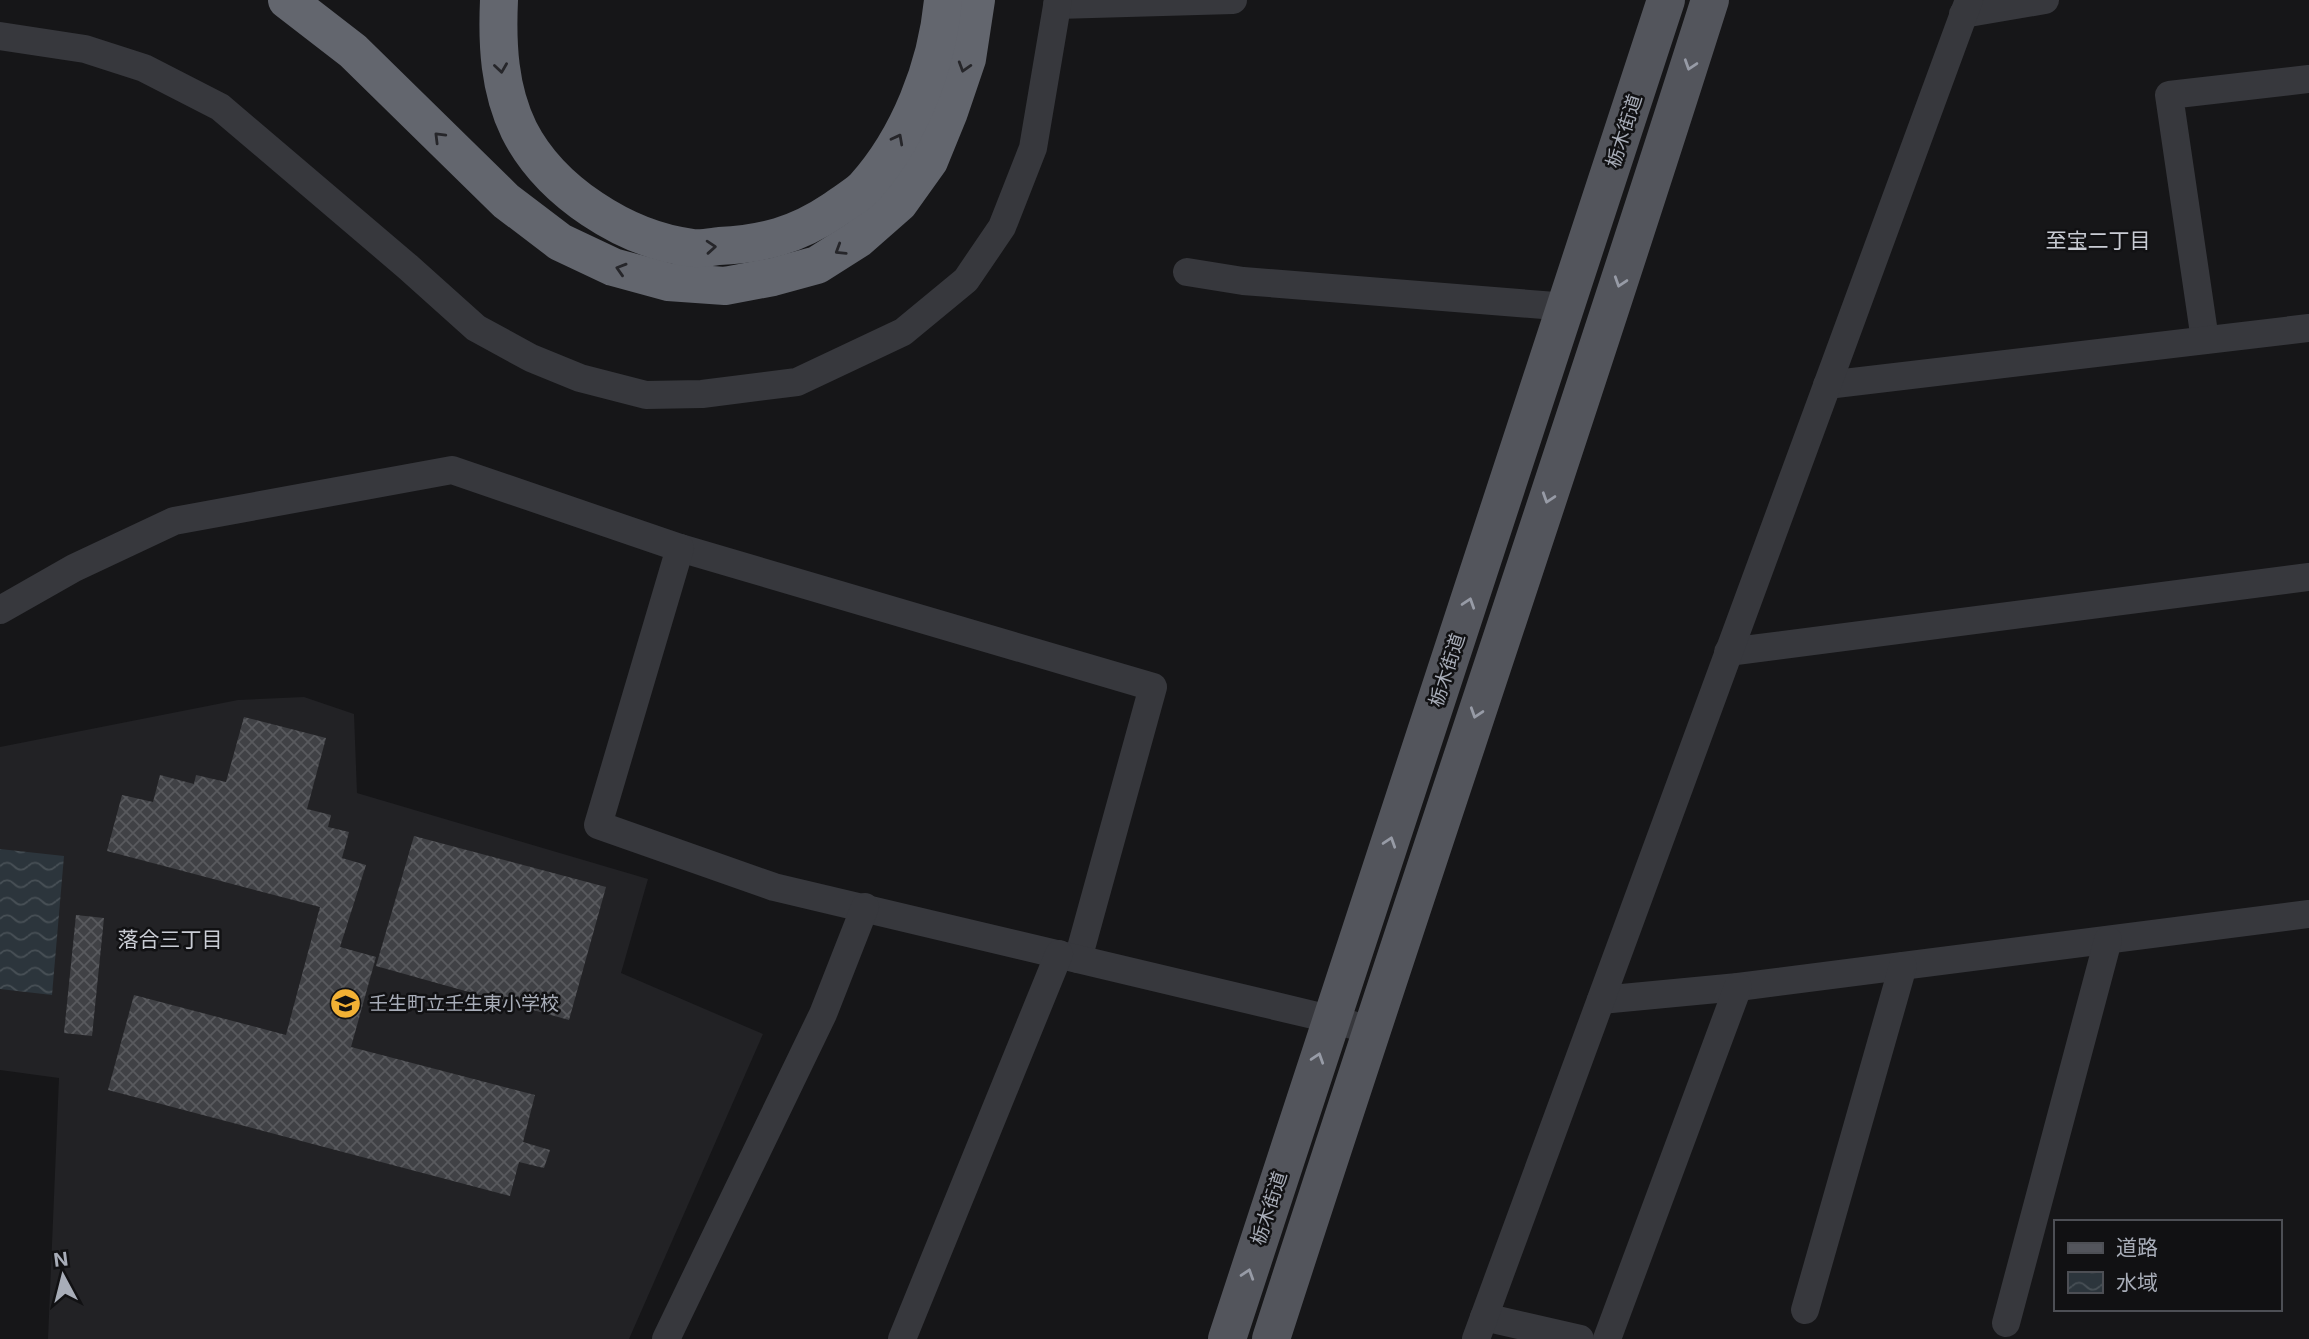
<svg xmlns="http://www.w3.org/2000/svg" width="2309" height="1339" viewBox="0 0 2309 1339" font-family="Inter,'Noto Sans JP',sans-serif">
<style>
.built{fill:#222225}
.water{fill:url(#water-waves)}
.building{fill:url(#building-cross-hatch)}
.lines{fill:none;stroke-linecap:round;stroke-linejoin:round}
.minor{stroke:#37383d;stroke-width:28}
.primary{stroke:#53555c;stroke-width:38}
.motorway{stroke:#63666e;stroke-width:38}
.oneway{stroke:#979ba6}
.oneway2{stroke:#26262a}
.labels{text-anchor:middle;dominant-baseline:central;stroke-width:5;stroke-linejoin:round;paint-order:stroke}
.street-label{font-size:19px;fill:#a8adb8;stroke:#111113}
.poi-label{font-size:19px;fill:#a8adb8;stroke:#111113;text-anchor:start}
.neighbourhood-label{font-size:21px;fill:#c9ccd4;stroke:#111113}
</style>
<defs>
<pattern id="water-waves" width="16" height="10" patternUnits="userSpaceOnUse" patternTransform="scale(1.75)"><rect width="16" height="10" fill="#2c353c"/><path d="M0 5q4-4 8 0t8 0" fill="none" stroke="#485056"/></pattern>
<pattern id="building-cross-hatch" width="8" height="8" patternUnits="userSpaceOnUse" patternTransform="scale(1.75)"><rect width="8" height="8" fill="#404145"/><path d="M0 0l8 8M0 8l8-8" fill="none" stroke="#595a5e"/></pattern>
</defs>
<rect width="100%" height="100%" fill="#161618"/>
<path class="built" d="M 304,697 L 354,714 L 357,793 L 648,879 L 621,973 L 763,1034 L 629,1339 L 48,1339 L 59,1078 L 0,1070 L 0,747 L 238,700 Z"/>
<path class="water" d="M 0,849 L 64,856 L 52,995 L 0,989 Z"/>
<g class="building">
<path d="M 244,717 L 326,738 L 307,809 L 331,815 L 328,827 L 349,832 L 342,858 L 366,865 L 340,947 L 376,957 L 351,1047 L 535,1095 L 523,1142 L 550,1150 L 544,1168 L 519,1162 L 510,1196 L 108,1090 L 134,995 L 286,1035 L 320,907 L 107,851 L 122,795 L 153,802 L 160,775 L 194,784 L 196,775 L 226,782 Z"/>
<path d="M 414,836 L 606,887 L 569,1020 L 376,966 Z"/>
<path d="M 76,915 L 104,918 L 92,1036 L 64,1033 Z"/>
</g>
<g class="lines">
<g class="minor">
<path d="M 1057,5 L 1233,0"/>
<path d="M 1963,14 L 2045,0"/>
<path d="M 0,36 L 85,49 L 144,68 L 220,107 L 408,267 L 476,328 L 531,358 L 580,378 L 646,395 L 702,394 L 797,382 L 903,332 L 966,280 L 1002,227 L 1033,148 L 1058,0"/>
<path d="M 1187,272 L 1243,281 L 1568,307"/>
<path d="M 2205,340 L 2169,95 L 2309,79"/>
<path d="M 1827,385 L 2309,328"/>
<path d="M 680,548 L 1153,687 L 1078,959"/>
<path d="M 0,610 L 74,568 L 174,521 L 452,470 L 680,548 L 598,825 L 774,887 L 1330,1019 L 1371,1030"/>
<path d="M 1728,652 L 2309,577"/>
<path d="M 1601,1000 L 1738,987 L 2309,914"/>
<path d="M 1805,1310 L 1903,966"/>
<path d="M 1484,1317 L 1580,1339"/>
<path d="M 2006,1323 L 2108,940"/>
<path d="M 666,1339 L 823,1014 L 865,907"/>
<path d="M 902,1339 L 1059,954"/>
<path d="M 1476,1339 L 1969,0"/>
<path d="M 1607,1339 L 1738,987"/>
</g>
<g class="primary">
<path d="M 1227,1339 C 1372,892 1523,447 1666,0"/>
<path d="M 1271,1339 C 1415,892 1568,448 1710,0"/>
</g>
<g class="motorway">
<path d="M 287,0 L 353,51 L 506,201 L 560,242 L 613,267 L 668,282 L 725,286 L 773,277 L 817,265 L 858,239 L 899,203 L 929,161 L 949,112 L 967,59 L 976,0"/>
<path d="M 499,0 C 497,44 499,89 519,130 C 550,191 625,240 693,248 C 701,249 711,247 719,246 C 763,244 797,235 834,210 C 843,203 856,196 864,188 C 909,138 937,66 943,0"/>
</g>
</g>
<defs><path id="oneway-chevron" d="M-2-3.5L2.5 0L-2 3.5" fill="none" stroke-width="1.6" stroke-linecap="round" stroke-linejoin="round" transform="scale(1.75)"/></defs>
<g class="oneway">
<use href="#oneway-chevron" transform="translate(1690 65) rotate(108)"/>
<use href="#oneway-chevron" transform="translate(1620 282) rotate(108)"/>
<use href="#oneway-chevron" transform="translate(1548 498) rotate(108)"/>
<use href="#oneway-chevron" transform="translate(1469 603) rotate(-72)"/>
<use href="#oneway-chevron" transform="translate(1476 713) rotate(108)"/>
<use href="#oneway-chevron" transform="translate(1390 842) rotate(-72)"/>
<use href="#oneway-chevron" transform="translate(1318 1058) rotate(-72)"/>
<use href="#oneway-chevron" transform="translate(1248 1274) rotate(-72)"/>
</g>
<g class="oneway2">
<use href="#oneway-chevron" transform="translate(964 67) rotate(107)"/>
<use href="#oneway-chevron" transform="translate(501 68) rotate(82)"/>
<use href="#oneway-chevron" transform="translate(439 137) rotate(-135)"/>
<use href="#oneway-chevron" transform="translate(898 139) rotate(-62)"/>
<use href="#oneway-chevron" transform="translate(711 247) rotate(-4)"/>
<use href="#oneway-chevron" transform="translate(840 250) rotate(148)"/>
<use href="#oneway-chevron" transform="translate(621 269) rotate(-163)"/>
</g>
<defs>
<symbol id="school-disc" viewBox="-11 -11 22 22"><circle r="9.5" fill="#f2b134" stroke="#111113"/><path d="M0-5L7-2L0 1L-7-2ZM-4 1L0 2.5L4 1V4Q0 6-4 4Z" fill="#111"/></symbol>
</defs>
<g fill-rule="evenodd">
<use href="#school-disc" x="328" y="986" width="35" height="35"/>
</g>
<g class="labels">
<g class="street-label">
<text transform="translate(1624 131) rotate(-72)">栃木街道</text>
<text transform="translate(1447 670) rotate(-72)">栃木街道</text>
<text transform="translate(1269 1208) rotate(-72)">栃木街道</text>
</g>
<g class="poi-label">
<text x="369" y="1003">壬生町立壬生東小学校</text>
</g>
<g class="neighbourhood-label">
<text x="2098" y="240">至宝二丁目</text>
<text x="170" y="939">落合三丁目</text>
</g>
</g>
<rect x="2054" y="1220" width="228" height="91" fill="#111113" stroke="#4d4f55" stroke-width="2"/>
<rect x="2068" y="1243" width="35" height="10" fill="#53555c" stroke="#4d4f55" stroke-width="2"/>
<text x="2116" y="1255" font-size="21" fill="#a8adb8">道路</text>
<rect x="2068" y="1272" width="35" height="21" fill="url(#water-waves)" stroke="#4d4f55" stroke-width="2"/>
<text x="2116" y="1290" font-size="21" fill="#a8adb8">水域</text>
<g transform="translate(63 1276) rotate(353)" stroke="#111113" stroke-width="5" paint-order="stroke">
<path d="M0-5L12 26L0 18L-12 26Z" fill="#a8adb8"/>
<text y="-10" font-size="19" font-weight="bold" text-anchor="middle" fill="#a8adb8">N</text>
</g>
</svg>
